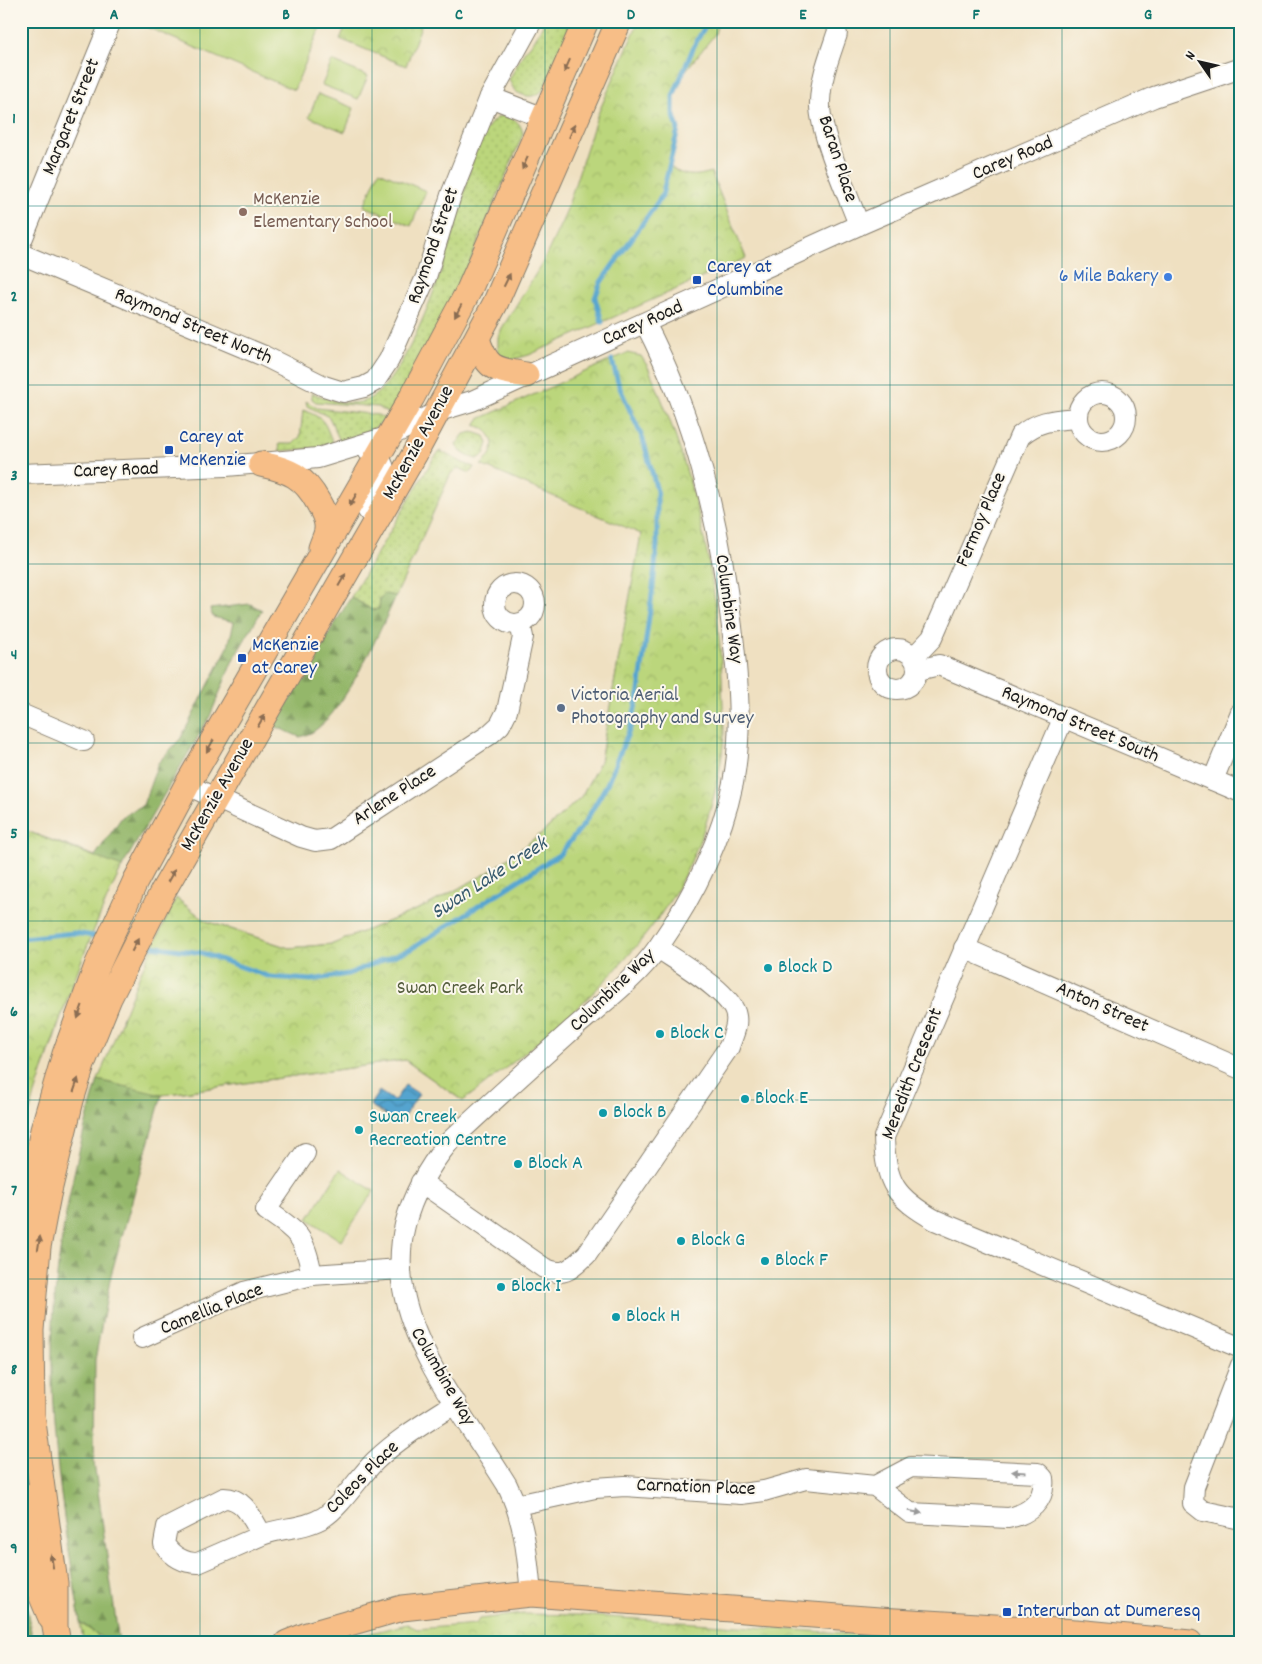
<svg xmlns="http://www.w3.org/2000/svg" width="1262" height="1664" viewBox="0 0 1262 1664" font-family="Dekko,sans-serif">
<style>
.grass{fill:url(#grass-dots);stroke:#6c794c}
.forest{fill:url(#forest-firs);stroke:#586a44}
.park{fill:url(#park-crowns);stroke:#6c794c}
.garden{fill:#bbd67b;stroke:#6c794c}
.water{fill:url(#water-waves);stroke:#386076}
.lines{fill:none;stroke-linecap:round;stroke-linejoin:round}
.stream{stroke:#55a4cf;stroke-width:5}
.minor-casing{stroke:#867e6e;stroke-width:22}
.major-casing{stroke:#867e6e;stroke-width:27}
.minor{stroke:#fff;stroke-width:20}
.major{stroke:#f7be87;stroke-width:25}
.oneway{fill:#8a6d52}
.oneway2{fill:#999}
.grid{fill:none;stroke:#0f766e;stroke-width:1;stroke-opacity:0.55}
.education-dot{fill:#8d6e63;stroke:#fbf7ec;stroke-width:2}
.shop-dot{fill:#3f7fe0;stroke:#fbf7ec;stroke-width:2}
.transit-dot{fill:#1a4fb4;stroke:#fbf7ec;stroke-width:2}
.service-dot{fill:#5c6f8a;stroke:#fbf7ec;stroke-width:2}
.culture-dot{fill:#0f9aa8;stroke:#fbf7ec;stroke-width:2}
.labels{text-anchor:middle;dominant-baseline:central;stroke-width:4;stroke-linejoin:round;paint-order:stroke}
.street-label{font-size:20px;fill:#1c1c1c;stroke:#fbf7ec}
.education-label{font-size:20px;fill:#785e54;stroke:#fbf7ec;text-anchor:start}
.transit-label{font-size:20px;fill:#164399;stroke:#fbf7ec;text-anchor:start}
.shop-label{font-size:20px;fill:#366cbe;stroke:#fbf7ec;text-anchor:end}
.service-label{font-size:20px;fill:#4e5e75;stroke:#fbf7ec;text-anchor:start}
.culture-label{font-size:20px;fill:#0d838f;stroke:#fbf7ec;text-anchor:start}
.park-label{font-size:20px;fill:#545d3d;stroke:#fbf7ec}
.water-label{font-size:21px;font-style:italic;fill:#36596d;stroke:#fbf7ec}
.neatline{fill:none;stroke:#0f766e;stroke-width:2}
.grid-label{font-size:16px;text-anchor:middle;font-weight:bold;fill:#0f766e}
</style>
<defs>
<pattern id="grass-dots" width="8" height="8" patternUnits="userSpaceOnUse" patternTransform="scale(1.25)"><rect width="8" height="8" fill="#bbd67b"/><path d="M2 2h.1M6 6h.1" fill="none" stroke="#a0b76a" stroke-width="1.8" stroke-linecap="round"/></pattern>
<pattern id="forest-firs" width="22" height="20" patternUnits="userSpaceOnUse" patternTransform="scale(1.25)"><rect width="22" height="20" fill="#94b76b"/><path d="M5 1l3.5 6h-7zM16 11l3.5 6h-7z" fill="#789457"/></pattern>
<pattern id="park-crowns" width="20" height="18" patternUnits="userSpaceOnUse" patternTransform="scale(1.25)"><rect width="20" height="18" fill="#bbd67b"/><path d="M2 6a3 3 0 1 1 6 0M12 15a3 3 0 1 1 6 0" fill="none" stroke="#a0b76a"/></pattern>
<pattern id="water-waves" width="16" height="10" patternUnits="userSpaceOnUse" patternTransform="scale(1.25)"><rect width="16" height="10" fill="#55a4cf"/><path d="M0 5q4-4 8 0t8 0" fill="none" stroke="#4685a7"/></pattern>
</defs>
<rect width="100%" height="100%" fill="#fbf7ec"/>
<filter id="ink" filterUnits="userSpaceOnUse"><feTurbulence type="fractalNoise" baseFrequency=".02" numOctaves="2"/><feDisplacementMap in="SourceGraphic" scale="10" xChannelSelector="R" yChannelSelector="G"/><feConvolveMatrix kernelMatrix="1 2 1 2 8 2 1 2 1" color-interpolation-filters="sRGB"/></filter>
<filter id="wash" filterUnits="userSpaceOnUse"><feTurbulence type="fractalNoise" baseFrequency=".0096" numOctaves="4" result="noise"/><feDisplacementMap in="SourceGraphic" scale="20" xChannelSelector="R" yChannelSelector="G"/><feGaussianBlur stdDeviation="1.12" result="paint"/><feColorMatrix in="noise" values="0 0 0 0 0 0 0 0 0 0 0 0 0 0 0 0 0 1.4 0 .05"/><feComposite in="paint" operator="in"/></filter>
<g filter="url(#wash)">
<rect width="100%" height="100%" fill="#efe0c1"/>
<g class="grass">
<path d="M 545,21 L 575,21 L 543,90 C 534,99 525,97 515,91 L 509,80 L 524,52 L 534,41 Z"/>
<path d="M 500,116 C 513,116 521,122 523,134 L 469,264 L 438,326 L 389,414 L 378,407 L 316,402 L 312,399 L 312,393 C 329,399 349,407 367,400 C 408,382 448,254 460,211 C 467,185 475,129 500,116 Z"/>
<path d="M 306,401 L 317,408 L 378,415 L 386,419 L 373,429 L 340,441 L 329,417 L 307,406 Z"/>
<path d="M 303,410 C 327,419 324,423 333,443 L 318,448 L 280,451 L 279,444 L 293,444 L 300,437 Z"/>
<path d="M 473,432 L 485,436 L 488,443 L 484,455 L 477,459 C 468,457 460,453 456,445 L 464,434 Z"/>
<path d="M 440,451 L 463,463 L 474,467 L 470,473 L 459,468 L 451,473 L 396,596 L 380,598 L 379,609 L 372,610 L 351,597 L 433,459 Z"/>
<path d="M 80,1623 L 98,1635 L 97,1643 L 84,1643 Z"/>
</g>
<g class="forest">
<path d="M 640,543 L 685,578 L 463,1101 L 405,1060 L 162,1095 L 111,1275 L 95,1360 L 94,1462 L 119,1643 L 102,1643 L 102,1638 L 80,1622 C 68,1542 53,1460 52,1378 C 50,1278 70,1175 98,1080 L 122,1086 L 121,1018 L 148,992 L 176,898 L 206,921 L 289,948 L 333,944 L 428,905 L 491,871 L 542,833 L 581,797 L 600,762 Z"/>
<path d="M 385,594 L 396,596 C 381,629 344,712 314,731 C 310,734 305,735 300,737 L 274,726 L 351,597 L 372,610 L 379,609 L 380,598 Z"/>
<path d="M 250,604 L 262,610 L 233,660 L 210,716 L 122,867 L 105,902 L 79,965 L 43,1070 L 21,829 L 95,856 L 122,817 L 143,805 L 158,763 L 181,738 L 228,647 L 234,622 L 213,617 L 210,609 Z"/>
<path d="M 21,1576 L 33,1643 L 21,1643 Z"/>
</g>
<g class="park">
<path d="M 348,21 L 409,21 L 421,26 L 406,66 L 340,39 Z"/>
<path d="M 639,21 L 718,21 L 715,34 L 683,74 L 673,96 L 673,113 L 678,129 L 670,166 C 681,177 697,177 711,172 L 746,258 L 529,355 L 508,361 L 498,353 L 498,338 L 502,328 L 543,262 L 565,215 L 597,116 Z"/>
<path d="M 627,353 L 641,356 L 648,367 C 692,466 717,570 722,678 C 722,696 724,715 724,733 C 721,788 699,856 669,902 C 617,982 538,1044 463,1101 L 405,1060 L 162,1095 L 98,1080 L 140,974 L 176,898 L 206,921 L 289,948 L 333,944 L 428,905 L 491,871 L 542,833 L 581,797 L 600,762 L 641,534 L 481,465 C 498,452 497,432 475,425 L 479,419 Z"/>
<path d="M 21,829 L 122,867 C 80,954 50,1046 21,1139 Z"/>
<path d="M 522,1614 L 578,1615 L 986,1643 L 332,1643 L 407,1624 L 417,1629 L 476,1624 L 479,1619 Z"/>
</g>
<g class="garden">
<path d="M 144,21 L 323,21 L 294,90 L 142,25 Z"/>
<path d="M 332,61 L 368,76 L 358,99 L 322,85 Z"/>
<path d="M 318,94 L 354,108 L 345,132 L 309,117 Z"/>
<path d="M 379,171 L 426,191 L 411,226 L 364,206 Z"/>
<path d="M 340,1169 L 374,1191 L 341,1241 L 308,1219 Z"/>
</g>
<path class="water" d="M 405,1085 L 419,1094 L 399,1124 L 370,1105 L 379,1091 L 394,1101 Z"/>
<g class="lines">
<g class="stream">
<path d="M 602,322 L 595,298 L 601,282 L 662,196 L 678,129 L 673,113 L 673,96 L 694,46 L 708,21"/>
<path d="M 21,938 L 74,933 L 101,937"/>
<path d="M 144,945 L 202,953 L 270,977 L 311,980 L 348,974 L 411,949 L 560,854 L 584,824 L 607,784 L 631,726 L 639,691 L 653,587 L 657,544 L 657,491 L 643,439 L 619,386 L 612,360"/>
</g>
</g>
</g>
<g filter="url(#ink)">
<g class="lines">
<defs>
<g id="minor">
<path d="M 837,34 C 830,55 821,77 820,101 C 818,130 848,195 859,225"/>
<path d="M 490,97 L 544,118"/>
<path d="M 21,242 L 111,21"/>
<path d="M 21,254 L 264,356 L 324,386 L 343,392 L 364,387 L 375,381 L 389,360 L 426,277 L 451,195 L 490,97 L 532,21"/>
<circle cx="1102" cy="417" r="24"/>
<path d="M 368,451 C 399,466 377,490 368,511"/>
<path d="M 21,474 L 226,466 L 318,458 L 390,436 L 439,411 L 472,401 L 859,225 L 1154,97 L 1241,68"/>
<circle cx="515" cy="604" r="20"/>
<circle cx="897" cy="669" r="20"/>
<path d="M 914,657 L 932,638 L 1020,436 C 1039,420 1053,420 1078,418"/>
<path d="M 918,670 L 939,665 L 1241,792"/>
<path d="M 21,714 L 84,741"/>
<path d="M 1063,719 L 884,1137 C 885,1183 896,1198 935,1220 L 1241,1348"/>
<path d="M 1213,780 L 1241,712"/>
<path d="M 187,785 L 301,837 L 315,841 L 331,839 L 489,735 L 500,725 L 507,711 L 523,637 L 520,624"/>
<path d="M 964,948 L 1241,1069"/>
<path d="M 305,1153 L 266,1210 C 298,1232 305,1236 312,1275"/>
<path d="M 421,1182 L 544,1268 C 565,1278 572,1268 587,1254 L 729,1047 C 732,1037 738,1027 736,1016 C 733,993 677,961 658,948"/>
<path d="M 142,1338 L 244,1292 L 312,1275 L 401,1269"/>
<path d="M 1241,1365 L 1194,1487 L 1193,1503 L 1203,1511 L 1241,1519"/>
<path d="M 517,1505 L 595,1488 L 625,1486 L 741,1494 L 764,1491 L 806,1479 L 875,1486 L 910,1513 L 1008,1518 C 1029,1514 1046,1501 1043,1478 L 1038,1473 L 911,1467 L 875,1486"/>
<path d="M 262,1535 C 252,1519 245,1498 224,1498 L 167,1527 L 164,1544 C 172,1556 183,1563 198,1563 L 262,1535 C 282,1527 305,1529 324,1517 C 341,1506 359,1477 375,1461 C 399,1438 428,1421 456,1403"/>
<path d="M 531,1594 C 527,1553 525,1522 507,1485 C 435,1369 343,1274 448,1143 C 489,1104 532,1066 574,1028 C 603,1003 637,978 659,946 C 693,897 721,841 733,783 C 743,731 738,679 732,627 C 719,520 695,419 645,323"/>
</g>
<g id="major">
<path d="M 477,339 C 488,371 495,369 526,375"/>
<path d="M 261,464 C 289,470 304,476 318,502 C 322,509 328,520 327,529 C 327,534 323,542 321,548"/>
<path d="M 21,1237 L 43,1130 L 65,1054 L 97,966 L 135,882 L 187,785 L 412,397 L 469,290 L 586,21"/>
<path d="M 21,1494 L 37,1585 L 51,1618"/>
<path d="M 58,1643 L 55,1627 L 55,1583 L 32,1415 L 31,1330 L 38,1247 L 48,1195 L 71,1100 L 83,1062 L 109,998 L 163,891 L 414,455 L 495,304 L 619,21"/>
<path d="M 287,1643 L 307,1635 L 402,1608 L 531,1594 L 879,1620 L 1076,1632 L 1190,1643"/>
</g>
</defs>
<use href="#minor" class="minor-casing"/>
<use href="#major" class="major-casing"/>
<use href="#minor" class="minor"/>
<use href="#major" class="major"/>
</g>
<defs><path id="oneway-solid" d="M-6-.8H1V-3.2L6.5 0L1 3.2V.8H-6Z" transform="scale(1.25)"/></defs>
<g class="oneway">
<use href="#oneway-solid" transform="translate(567 66) rotate(114)"/>
<use href="#oneway-solid" transform="translate(572 131) rotate(-67)"/>
<use href="#oneway-solid" transform="translate(525 163) rotate(114)"/>
<use href="#oneway-solid" transform="translate(507 280) rotate(-64)"/>
<use href="#oneway-solid" transform="translate(458 311) rotate(118)"/>
<use href="#oneway-solid" transform="translate(353 500) rotate(120)"/>
<use href="#oneway-solid" transform="translate(342 580) rotate(-60)"/>
<use href="#oneway-solid" transform="translate(261 721) rotate(-60)"/>
<use href="#oneway-solid" transform="translate(210 746) rotate(120)"/>
<use href="#oneway-solid" transform="translate(171 876) rotate(-61)"/>
<use href="#oneway-solid" transform="translate(135 945) rotate(-63)"/>
<use href="#oneway-solid" transform="translate(80 1012) rotate(110)"/>
<use href="#oneway-solid" transform="translate(76 1085) rotate(-71)"/>
<use href="#oneway-solid" transform="translate(39 1243) rotate(-81)"/>
<use href="#oneway-solid" transform="translate(52 1561) rotate(-99)"/>
</g>
<g class="oneway2">
<use href="#oneway-solid" transform="translate(1019 1472) rotate(-177)"/>
<use href="#oneway-solid" transform="translate(915 1512) rotate(11)"/>
</g>
</g>
<path class="grid" d="M 200,21 L 200,1643M 372,21 L 372,1643M 545,21 L 545,1643M 717,21 L 717,1643M 890,21 L 890,1643M 1062,21 L 1062,1643M 21,206 L 1241,206M 21,385 L 1241,385M 21,564 L 1241,564M 21,743 L 1241,743M 21,921 L 1241,921M 21,1100 L 1241,1100M 21,1279 L 1241,1279M 21,1458 L 1241,1458"/>
<circle class="education-dot" cx="243" cy="212" r="5"/>
<circle class="shop-dot" cx="1168" cy="277" r="5"/>
<g class="transit-dot">
<rect x="692" y="275" width="10" height="10" rx="2.5"/>
<rect x="164" y="445" width="10" height="10" rx="2.5"/>
<rect x="237" y="653" width="10" height="10" rx="2.5"/>
<rect x="1002" y="1607" width="10" height="10" rx="2.5"/>
</g>
<circle class="service-dot" cx="561" cy="708" r="5"/>
<g class="culture-dot">
<circle cx="768" cy="968" r="5"/>
<circle cx="660" cy="1034" r="5"/>
<circle cx="745" cy="1099" r="5"/>
<circle cx="603" cy="1113" r="5"/>
<circle cx="359" cy="1130" r="5"/>
<circle cx="518" cy="1164" r="5"/>
<circle cx="681" cy="1241" r="5"/>
<circle cx="765" cy="1261" r="5"/>
<circle cx="501" cy="1287" r="5"/>
<circle cx="616" cy="1317" r="5"/>
</g>
<g class="labels">
<g class="street-label">
<text transform="translate(72 117) rotate(-68)">Margaret Street</text>
<text transform="translate(837 159) rotate(72)">Baran Place</text>
<text transform="translate(1013 159) rotate(-23)">Carey Road</text>
<text transform="translate(434 246) rotate(-71)">Raymond Street</text>
<text transform="translate(643 324) rotate(-24)">Carey Road</text>
<text transform="translate(193 327) rotate(23)">Raymond Street North</text>
<text transform="translate(419 443) rotate(-61)">McKenzie Avenue</text>
<text transform="translate(116 471) rotate(-2)">Carey Road</text>
<text transform="translate(982 520) rotate(-67)">Fermoy Place</text>
<text transform="translate(728 609) rotate(82)">Columbine Way</text>
<text transform="translate(1080 725) rotate(23)">Raymond Street South</text>
<text transform="translate(218 795) rotate(-60)">McKenzie Avenue</text>
<text transform="translate(395 796) rotate(-33)">Arlene Place</text>
<text transform="translate(613 991) rotate(-44)">Columbine Way</text>
<text transform="translate(1102 1008) rotate(24)">Anton Street</text>
<text transform="translate(913 1074) rotate(-69)">Meredith Crescent</text>
<text transform="translate(212 1310) rotate(-22)">Camellia Place</text>
<text transform="translate(442 1377) rotate(60)">Columbine Way</text>
<text transform="translate(363 1478) rotate(-45)">Coleos Place</text>
<text transform="translate(696 1488) rotate(2)">Carnation Place</text>
</g>
<g class="education-label">
<text x="253" y="200">McKenzie<tspan x="253" dy="23">Elementary School</tspan></text>
</g>
<g class="transit-label">
<text x="707" y="268">Carey at<tspan x="707" dy="23">Columbine</tspan></text>
<text x="179" y="438">Carey at<tspan x="179" dy="23">McKenzie</tspan></text>
<text x="252" y="646">McKenzie<tspan x="252" dy="23">at Carey</tspan></text>
<text x="1017" y="1612">Interurban at Dumeresq</text>
</g>
<g class="shop-label">
<text x="1158" y="277">6 Mile Bakery</text>
</g>
<g class="service-label">
<text x="571" y="696">Victoria Aerial<tspan x="571" dy="23">Photography and Survey</tspan></text>
</g>
<g class="culture-label">
<text x="778" y="968">Block D</text>
<text x="670" y="1034">Block C</text>
<text x="755" y="1099">Block E</text>
<text x="613" y="1113">Block B</text>
<text x="369" y="1118">Swan Creek<tspan x="369" dy="23">Recreation Centre</tspan></text>
<text x="528" y="1164">Block A</text>
<text x="691" y="1241">Block G</text>
<text x="775" y="1261">Block F</text>
<text x="511" y="1287">Block I</text>
<text x="626" y="1317">Block H</text>
</g>
<g class="park-label">
<text x="460" y="989">Swan Creek Park</text>
</g>
<g class="water-label">
<text transform="translate(490 879) rotate(-33)">Swan Lake Creek</text>
</g>
</g>
<rect width="1262" height="1664" fill="none" stroke="#fbf7ec" stroke-width="55"/>
<g transform="translate(1200 62) rotate(304)" stroke="#fbf7ec" stroke-width="4" paint-order="stroke">
<path d="M0-4L9 19L0 12L-9 19Z" fill="#1c1c1c"/>
<text y="-8" font-size="14" font-weight="bold" text-anchor="middle" fill="#1c1c1c">N</text>
</g>
<rect x="28" y="28" width="1206" height="1608" class="neatline"/>
<g class="grid-label">
<text x="114" y="19">A</text>
<text x="286" y="19">B</text>
<text x="459" y="19">C</text>
<text x="631" y="19">D</text>
<text x="803" y="19">E</text>
<text x="976" y="19">F</text>
<text x="1148" y="19">G</text>
<text x="14" y="123">1</text>
<text x="14" y="301">2</text>
<text x="14" y="480">3</text>
<text x="14" y="659">4</text>
<text x="14" y="838">5</text>
<text x="14" y="1016">6</text>
<text x="14" y="1195">7</text>
<text x="14" y="1374">8</text>
<text x="14" y="1553">9</text>
</g>
</svg>
